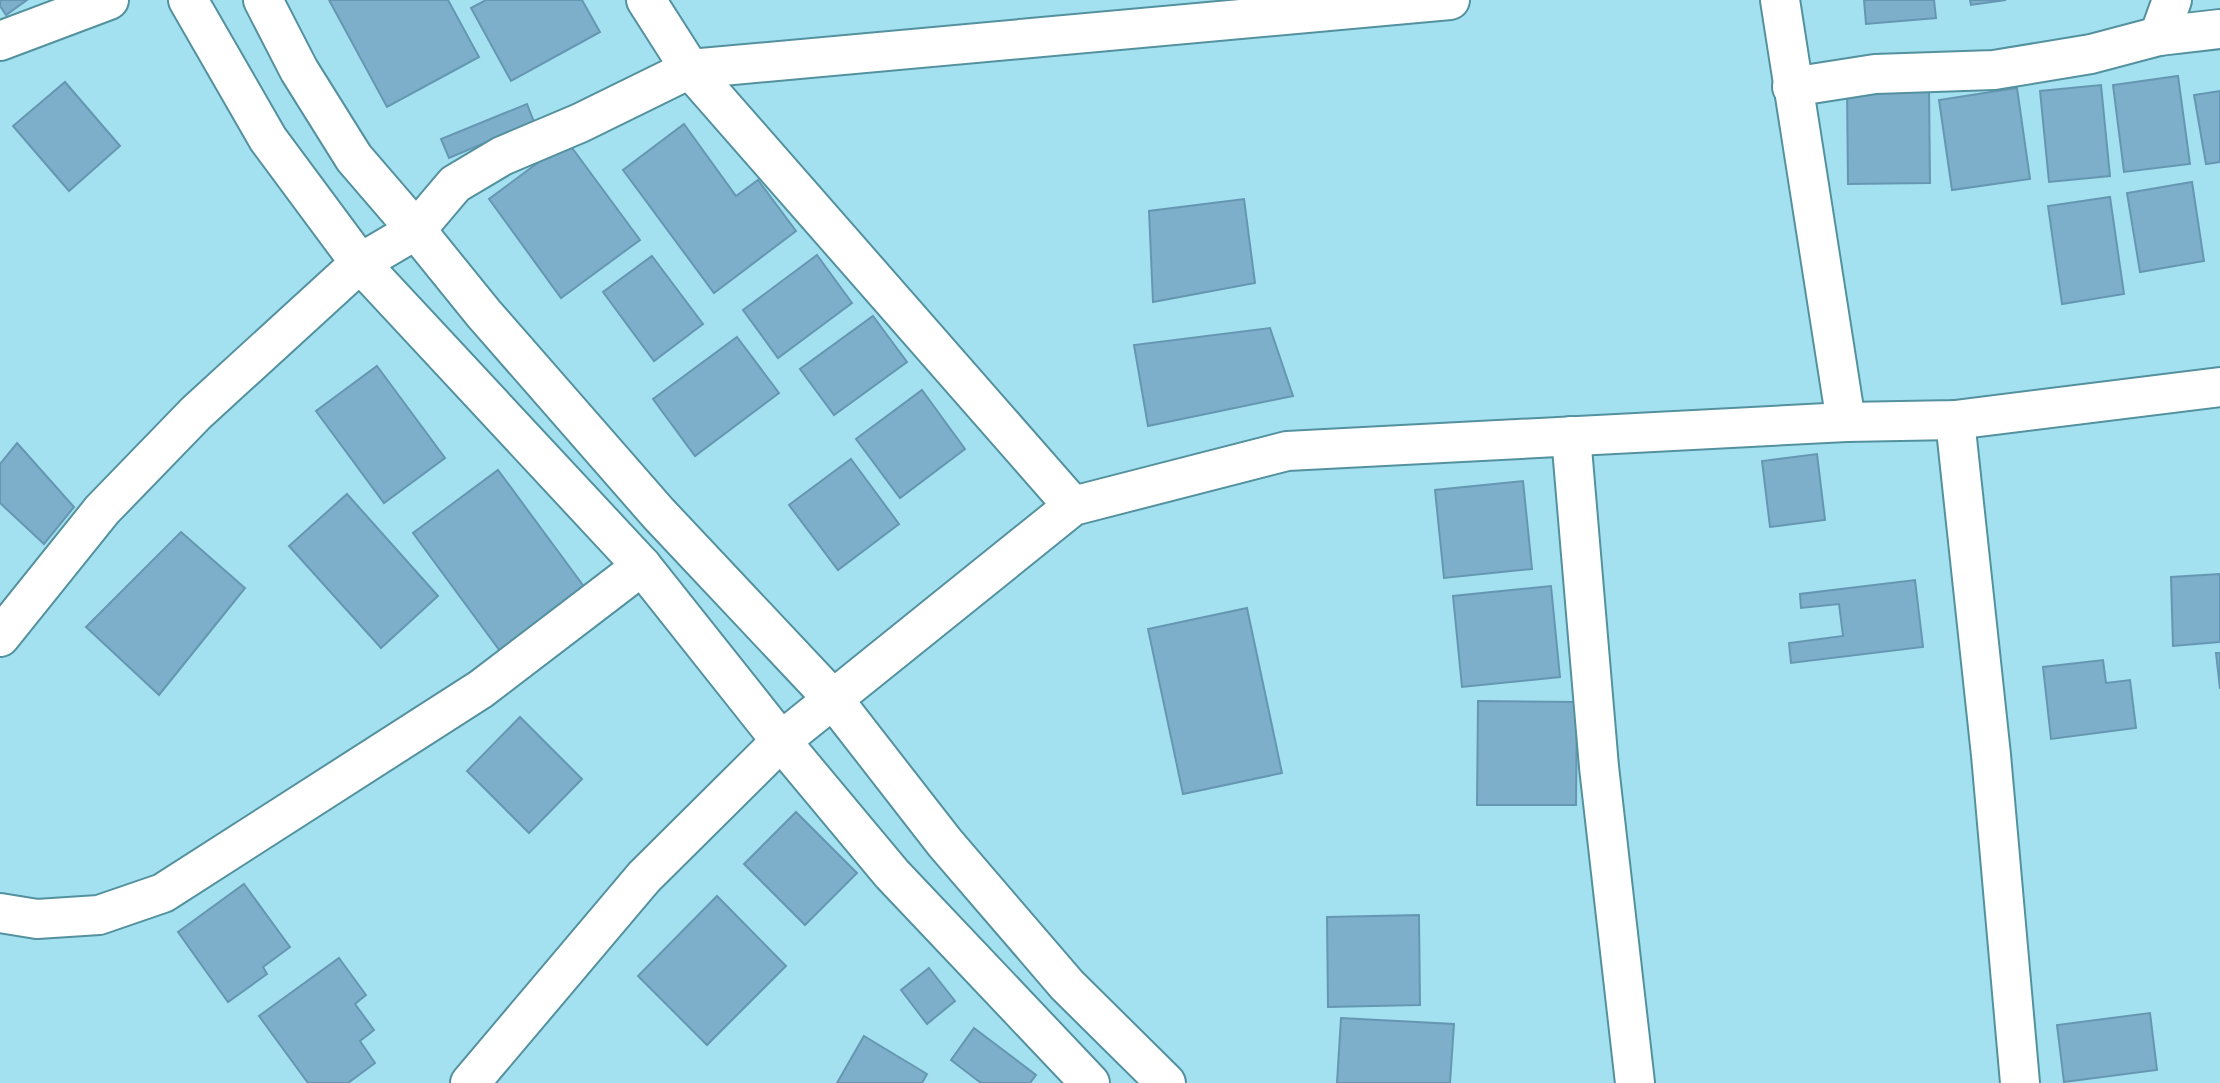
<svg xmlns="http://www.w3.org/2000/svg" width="2220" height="1083" viewBox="0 0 2220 1083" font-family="Figtree,sans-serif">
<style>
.building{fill:#7daeca;stroke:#6697b2;stroke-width:2}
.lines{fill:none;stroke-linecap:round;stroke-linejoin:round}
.street-casing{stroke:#54919e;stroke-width:42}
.secondary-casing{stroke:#54919e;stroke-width:42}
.street{stroke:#fff;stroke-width:38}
.secondary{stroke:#fff;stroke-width:38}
</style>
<rect width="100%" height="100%" fill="#a3e1f0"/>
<g class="building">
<path d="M 0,0 L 27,0 L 6,15 L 0,6 Z"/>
<path d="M 329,0 L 448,0 L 479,57 L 387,107 Z"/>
<path d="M 486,0 L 582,0 L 600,32 L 511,81 L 471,8 Z"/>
<path d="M 1864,0 L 1934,0 L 1936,18 L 1866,24 Z"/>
<path d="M 1970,0 L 2006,0 L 1971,5 Z"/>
<path d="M 2178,76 L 2190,164 L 2124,172 L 2113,85 Z"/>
<path d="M 65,82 L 120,146 L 69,191 L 13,126 Z"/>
<path d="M 2101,85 L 2110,176 L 2049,182 L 2040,91 Z"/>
<path d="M 1929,87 L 1930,183 L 1848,184 L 1847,88 Z"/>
<path d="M 2017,88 L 2030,179 L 1952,190 L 1939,100 Z"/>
<path d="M 2220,91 L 2220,162 L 2206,164 L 2194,95 Z"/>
<path d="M 527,104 L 534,122 L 449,158 L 441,139 Z"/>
<path d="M 684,124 L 736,196 L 758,180 L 796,231 L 714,293 L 623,170 Z"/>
<path d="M 567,141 L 640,240 L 561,298 L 489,199 Z"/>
<path d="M 2192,182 L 2204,261 L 2140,272 L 2127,193 Z"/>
<path d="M 2110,197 L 2124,294 L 2062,304 L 2048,206 Z"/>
<path d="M 1244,199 L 1255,283 L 1153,302 L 1149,211 Z"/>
<path d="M 817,255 L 852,303 L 778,358 L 743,310 Z"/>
<path d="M 652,256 L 703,324 L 654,361 L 603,292 Z"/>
<path d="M 873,316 L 907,362 L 834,415 L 800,369 Z"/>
<path d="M 1270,328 L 1293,396 L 1148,426 L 1134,345 Z"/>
<path d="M 737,337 L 779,393 L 695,456 L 653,399 Z"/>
<path d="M 377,366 L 445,458 L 384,503 L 316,411 Z"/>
<path d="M 922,390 L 965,449 L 900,498 L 856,439 Z"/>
<path d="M 17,443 L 74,507 L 44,544 L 0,503 L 0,464 Z"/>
<path d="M 1817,454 L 1825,520 L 1770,527 L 1762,461 Z"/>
<path d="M 851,459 L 899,524 L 838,570 L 789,505 Z"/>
<path d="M 498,470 L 588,592 L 503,655 L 413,533 Z"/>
<path d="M 1523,481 L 1532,569 L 1444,578 L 1435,490 Z"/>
<path d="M 347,494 L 438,596 L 381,648 L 289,546 Z"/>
<path d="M 181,532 L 245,588 L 159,695 L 86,627 Z"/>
<path d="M 2220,574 L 2220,642 L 2173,646 L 2171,577 Z"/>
<path d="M 1915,580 L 1923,647 L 1791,663 L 1789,643 L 1843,636 L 1839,604 L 1801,608 L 1800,594 Z"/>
<path d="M 1551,586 L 1560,677 L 1462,687 L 1453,596 Z"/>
<path d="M 1247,608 L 1282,773 L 1183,794 L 1148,629 Z"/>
<path d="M 2216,653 L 2220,653 L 2220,689 Z"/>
<path d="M 2103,660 L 2106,683 L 2130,680 L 2136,728 L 2051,739 L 2043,667 Z"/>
<path d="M 1478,701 L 1577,702 L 1576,805 L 1477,805 Z"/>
<path d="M 520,717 L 582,779 L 529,833 L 467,771 Z"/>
<path d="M 796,812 L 857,873 L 805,925 L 744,864 Z"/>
<path d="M 244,884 L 290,947 L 263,967 L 267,974 L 228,1002 L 178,932 Z"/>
<path d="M 717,896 L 786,966 L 707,1045 L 638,976 Z"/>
<path d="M 1419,915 L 1420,1005 L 1328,1007 L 1327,917 Z"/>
<path d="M 339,958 L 366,995 L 355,1004 L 374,1030 L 360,1041 L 375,1063 L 348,1083 L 308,1083 L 259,1016 Z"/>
<path d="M 929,968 L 955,1001 L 927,1024 L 901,990 Z"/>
<path d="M 2150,1013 L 2157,1070 L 2064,1082 L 2057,1025 Z"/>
<path d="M 1341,1018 L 1454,1024 L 1450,1083 L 1337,1083 Z"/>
<path d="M 974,1028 L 1036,1075 L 1030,1083 L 981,1083 L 951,1060 Z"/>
<path d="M 864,1036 L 927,1074 L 922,1083 L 837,1083 Z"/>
</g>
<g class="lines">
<defs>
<g id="street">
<path d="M 646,0 L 690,69 L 1073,506"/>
<path d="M 1780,0 L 1846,422"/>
<path d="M 2159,36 L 2172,0"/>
<path d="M 0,41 L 109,0"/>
<path d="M 1792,87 L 1875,74 L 1994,70 L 2091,54 L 2159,36 L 2220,29"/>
<path d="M 1955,420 L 1991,755 L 2020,1083"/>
<path d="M 1571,436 L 1599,767 L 1635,1083"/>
<path d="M 0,637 L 102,510 L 196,413 L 360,263 L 416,230 L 455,184 L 502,156 L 580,123 L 690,69 L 1450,0"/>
<path d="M 0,913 L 37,919 L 99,915 L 163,893 L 481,689 L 642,566"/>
</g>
<g id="secondary">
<path d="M 188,0 L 268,139 L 360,263 L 642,566 L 781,741 L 892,874 L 1090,1083"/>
<path d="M 263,0 L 299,70 L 354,158 L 416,230 L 484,314 L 658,513 L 833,699 L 945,843 L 1067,985 L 1166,1083"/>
<path d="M 470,1083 L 644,877 L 781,741 L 1073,506 L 1287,451 L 1846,422 L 1955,420 L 2220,387"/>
</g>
</defs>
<use href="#street" class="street-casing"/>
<use href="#secondary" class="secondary-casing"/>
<use href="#street" class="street"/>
<use href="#secondary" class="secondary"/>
</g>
</svg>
